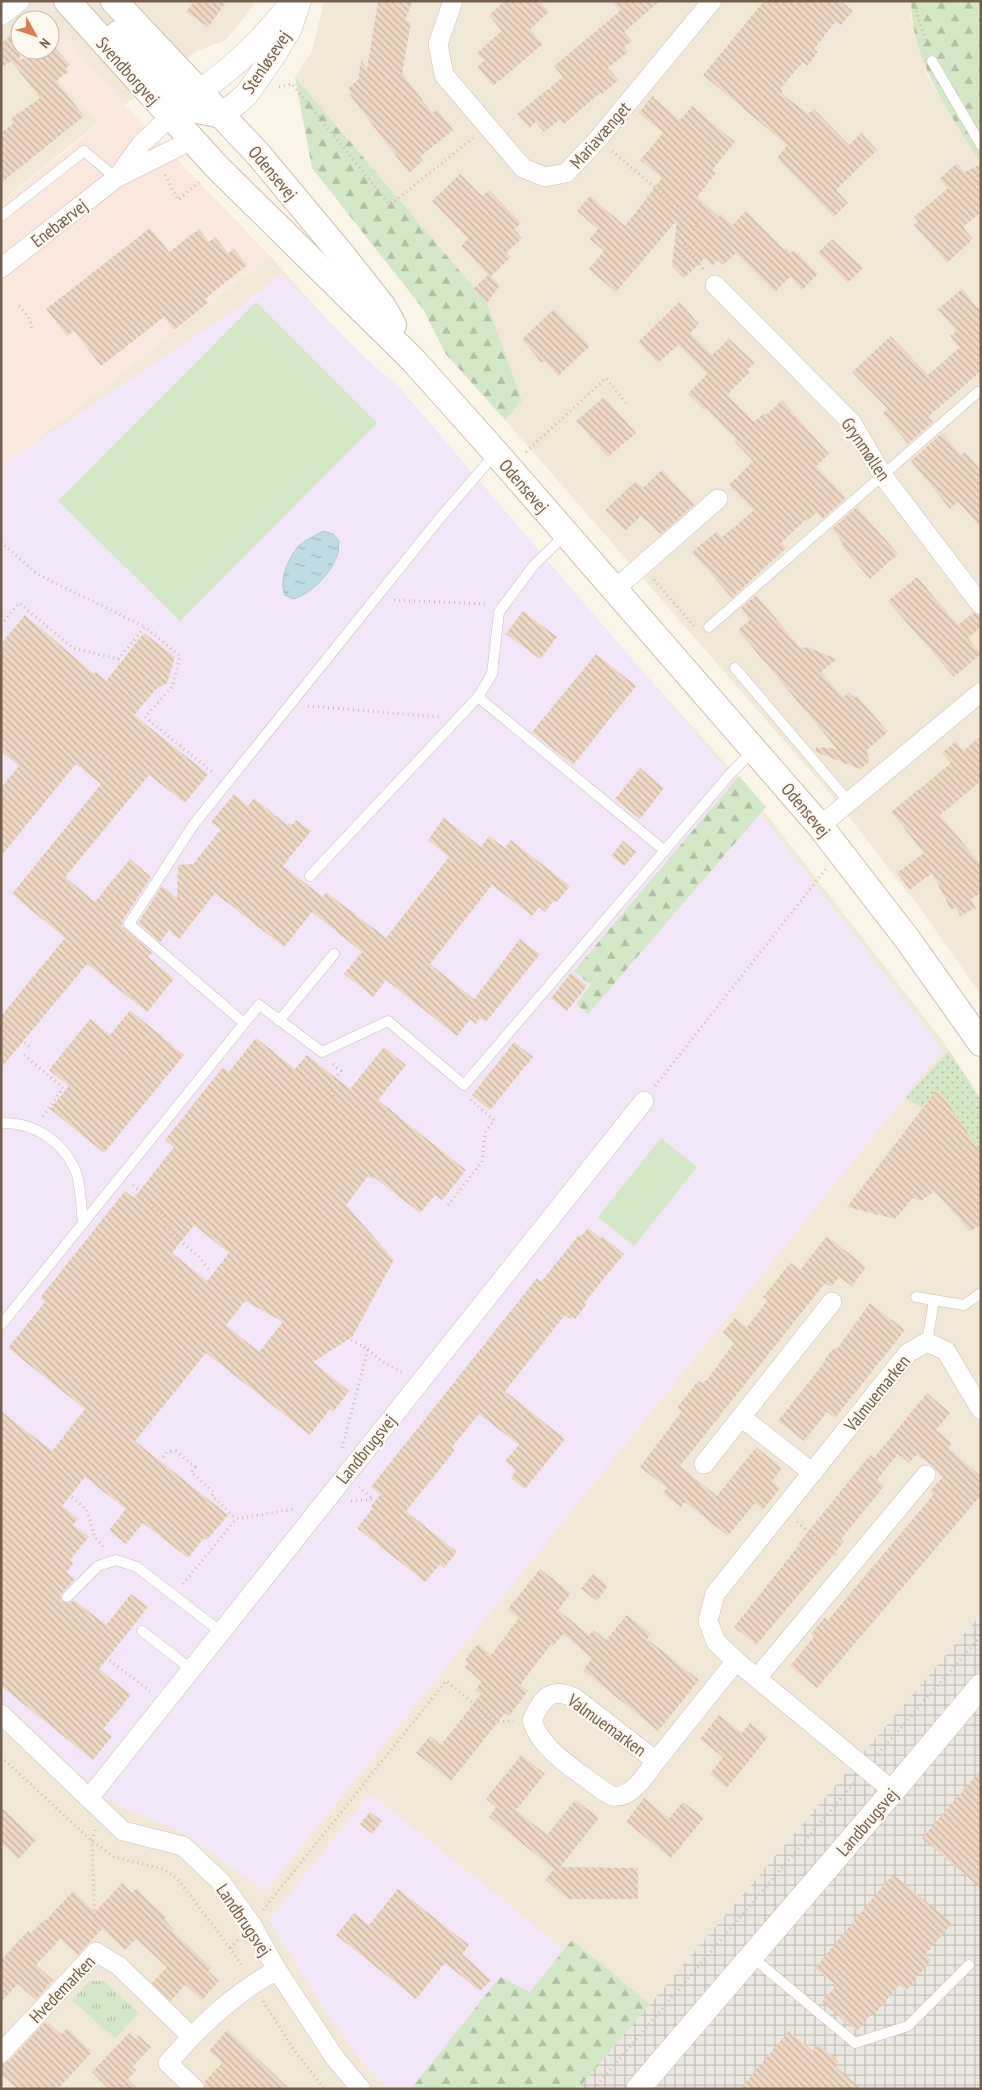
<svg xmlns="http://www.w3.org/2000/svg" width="982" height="2090" viewBox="0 0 982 2090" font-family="'PT Sans Narrow',sans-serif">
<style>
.residential{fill:#f2e8d8}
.commercial{fill:#fae8de}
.industrial{fill:url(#industrial-grid)}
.education{fill:#f2e6f8}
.grass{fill:url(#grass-dots)}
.forest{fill:url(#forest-firs)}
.park{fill:url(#park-tufts)}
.garden{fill:#d4e8c8}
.water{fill:url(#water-ripples);stroke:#a6cbd5}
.building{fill:url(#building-back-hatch);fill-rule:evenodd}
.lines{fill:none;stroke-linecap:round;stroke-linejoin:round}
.service-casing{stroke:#cdbeb0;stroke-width:11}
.minor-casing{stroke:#cdbeb0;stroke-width:20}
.tertiary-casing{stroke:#cdbeb0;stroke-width:25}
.secondary-casing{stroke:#cfbead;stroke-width:28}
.path{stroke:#d4baa6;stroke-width:3;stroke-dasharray:1 4;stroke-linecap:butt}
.service{stroke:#fff;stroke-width:10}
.minor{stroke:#fff;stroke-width:19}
.tertiary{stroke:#fff;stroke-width:24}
.secondary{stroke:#fff;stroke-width:26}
.labels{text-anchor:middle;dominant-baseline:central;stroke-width:4.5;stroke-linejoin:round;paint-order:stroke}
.street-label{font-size:18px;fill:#745e4e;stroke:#fef9f0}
</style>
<defs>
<pattern id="industrial-grid" width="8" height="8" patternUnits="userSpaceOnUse" patternTransform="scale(1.25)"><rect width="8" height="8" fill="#ece8e2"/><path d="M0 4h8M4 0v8" fill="none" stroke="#c4bfb9"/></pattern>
<pattern id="grass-dots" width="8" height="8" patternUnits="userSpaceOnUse" patternTransform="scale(1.25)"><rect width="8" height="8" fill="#d4e8c8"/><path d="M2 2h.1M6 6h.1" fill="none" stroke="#b1bfa5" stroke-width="1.8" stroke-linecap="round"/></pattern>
<pattern id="forest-firs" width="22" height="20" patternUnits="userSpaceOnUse" patternTransform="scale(1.25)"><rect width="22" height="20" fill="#d4e8c8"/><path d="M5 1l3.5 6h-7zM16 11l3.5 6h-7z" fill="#b1bfa5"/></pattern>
<pattern id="park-tufts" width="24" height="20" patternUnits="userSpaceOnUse" patternTransform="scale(1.25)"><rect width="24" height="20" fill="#d4e8c8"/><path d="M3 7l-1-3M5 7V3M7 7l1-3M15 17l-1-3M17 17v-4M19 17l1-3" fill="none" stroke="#b1bfa5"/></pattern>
<pattern id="water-ripples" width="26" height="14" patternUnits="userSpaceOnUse" patternTransform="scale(1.25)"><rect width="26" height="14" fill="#bfdce4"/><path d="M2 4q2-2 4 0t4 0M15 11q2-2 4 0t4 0" fill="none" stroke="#a0b6bb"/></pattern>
<pattern id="building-back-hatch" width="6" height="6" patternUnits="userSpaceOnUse" patternTransform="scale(1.25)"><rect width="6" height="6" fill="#efd7c3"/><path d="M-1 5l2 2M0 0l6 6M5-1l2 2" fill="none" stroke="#c6b2a1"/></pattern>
</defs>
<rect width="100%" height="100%" fill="#fbf5e9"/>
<g class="residential">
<path d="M 1,1 L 257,1 L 226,40 L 197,51 L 125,105 L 59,31 L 50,37 L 50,20 L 20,20 L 20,50 L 34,50 L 14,66 L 38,95 L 59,78 L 98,123 L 1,202 Z"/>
<path d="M 324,1 L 911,1 L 911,18 L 928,77 L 981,165 L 981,995 L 920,908 L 833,797 L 505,420 L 522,401 L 487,303 L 295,77 L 312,51 Z"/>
<path d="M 270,256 L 735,774 L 945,1044 L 981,1099 L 981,1614 L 578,2089 L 1,2089 L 1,468 Z"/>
</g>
<path class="commercial" d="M 59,30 L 125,105 L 270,256 L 1,468 L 1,202 L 75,144 L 98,124 L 60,78 L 38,95 L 14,66 L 34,50 L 50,50 L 50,37 Z"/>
<path class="industrial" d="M 981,1614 L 981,2089 L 578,2089 L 650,2004 Z"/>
<g class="education">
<path d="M 281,274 L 365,358 L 400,388 L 726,769 L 943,1050 L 266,1891 L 181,1832 L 110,1802 L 1,1700 L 1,468 L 21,453 L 244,303 Z"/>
<path d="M 370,1793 L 564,1949 L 530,1992 L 500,1977 L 411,2089 L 388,2089 L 356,2054 L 324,2009 L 269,1920 Z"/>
</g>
<path class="grass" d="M 949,1051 L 981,1101 L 981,1153 L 938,1088 L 922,1108 L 906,1097 Z"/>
<g class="forest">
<path d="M 911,1 L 981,1 L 981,165 C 951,114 912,63 911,1 Z"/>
<path d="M 295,77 L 487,303 L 522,401 L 505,420 L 445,353 L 423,309 L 312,168 Z"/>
<path d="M 739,776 L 766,807 L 588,1014 L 576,1004 L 591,985 L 574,971 Z"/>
<path d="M 572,1940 L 650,2004 L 578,2089 L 411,2089 L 500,1977 L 530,1992 Z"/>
</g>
<path class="park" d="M 90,1981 L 104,1981 L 139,2013 L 115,2039 L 72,2000 Z"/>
<g class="garden">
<path d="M 256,302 L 377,423 L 180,621 L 58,501 Z"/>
<path d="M 661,1138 L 697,1167 L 634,1246 L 598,1217 Z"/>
</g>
<path class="water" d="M 323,531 L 333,534 L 339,541 C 338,546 339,552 337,556 C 330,574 311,594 293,599 L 285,595 C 279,580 287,561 297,548 C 302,541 315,536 323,531 Z"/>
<g class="building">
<path d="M 194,1 L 227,1 L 208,27 L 186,12 Z"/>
<path d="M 378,1 L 413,1 L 405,20 L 411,22 L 402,73 L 432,113 L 437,109 L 453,130 L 420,157 L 423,161 L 409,173 L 350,95 L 352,93 L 348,88 L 358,80 L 361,60 L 367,69 Z"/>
<path d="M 505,1 L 540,1 L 549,12 L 530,29 L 543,44 L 493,86 L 477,67 L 484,61 L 477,53 L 502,31 L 489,15 Z"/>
<path d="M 611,1 L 660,1 L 624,32 L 632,41 L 624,47 L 628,52 L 608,68 L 619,80 L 602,94 L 601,92 L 564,124 L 560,119 L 544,132 L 536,122 L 529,128 L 517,114 L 563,77 L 554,66 L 620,11 Z"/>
<path d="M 764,1 L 841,1 L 853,11 L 841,25 L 836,21 L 814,49 L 818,52 L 807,66 L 803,62 L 780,89 L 783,91 L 781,93 L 808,114 L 814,109 L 849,145 L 861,133 L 877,150 L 836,190 L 848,203 L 834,217 L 777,158 L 787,145 L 703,75 Z"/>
<path d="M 20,29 L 20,61 L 34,50 L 50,50 L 50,37 L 57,50 L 70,65 L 66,68 L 68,72 L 56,81 L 84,116 L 1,183 L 1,133 L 14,123 L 11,120 L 13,117 L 40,98 L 11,61 L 1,68 L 1,43 Z"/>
<path d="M 652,96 L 680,120 L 692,106 L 735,142 L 712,170 L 716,173 L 697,197 L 719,217 L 722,214 L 732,225 L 746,211 L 784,250 L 786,248 L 791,253 L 794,250 L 818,274 L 802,290 L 790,277 L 775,292 L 736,253 L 723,265 L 718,260 L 712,266 L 705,258 L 684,278 L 672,266 L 677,220 L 616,292 L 589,269 L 604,251 L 590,239 L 598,229 L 577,211 L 590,196 L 625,226 L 662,178 L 640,160 L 663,133 L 639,113 Z"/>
<path d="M 957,163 L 965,172 L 981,164 L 981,212 L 963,227 L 973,239 L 947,263 L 914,225 L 918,221 L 914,217 L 948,188 L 939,179 Z"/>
<path d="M 460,174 L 482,196 L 489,190 L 521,223 L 514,229 L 522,238 L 506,253 L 511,257 L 491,276 L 500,285 L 487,303 L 473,289 L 488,275 L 461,246 L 468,239 L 432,201 Z"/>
<path d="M 150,228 L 169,252 L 199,229 L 209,242 L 215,237 L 228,253 L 234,249 L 247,265 L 205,299 L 208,303 L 174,330 L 164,317 L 101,366 L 74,331 L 67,336 L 46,309 Z"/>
<path d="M 832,239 L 863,268 L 848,283 L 818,253 Z"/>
<path d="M 962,289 L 981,311 L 981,371 L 928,417 L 933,422 L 908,444 L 883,413 L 888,409 L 852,372 L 891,336 L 928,375 L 960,347 L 950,336 L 956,331 L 938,309 Z"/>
<path d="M 679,302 L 699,324 L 690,333 L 712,355 L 729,339 L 755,363 L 747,370 L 750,372 L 727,395 L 754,422 L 764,413 L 766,415 L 782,400 L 829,454 L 816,466 L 846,498 L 822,519 L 817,512 L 807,521 L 806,519 L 781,543 L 786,548 L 732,598 L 692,552 L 717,531 L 722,537 L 754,510 L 729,485 L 753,461 L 734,441 L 736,439 L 706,409 L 704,410 L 688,394 L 707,374 L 678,345 L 658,363 L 638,342 Z"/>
<path d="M 554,309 L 590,346 L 558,376 L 545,362 L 541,362 L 522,339 Z"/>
<path d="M 604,397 L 636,433 L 608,457 L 576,421 Z"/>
<path d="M 942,433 L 961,455 L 965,452 L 981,470 L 981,528 L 958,502 L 950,509 L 911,461 Z"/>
<path d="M 662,470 L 695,504 L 661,534 L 641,516 L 625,531 L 605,510 L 636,481 L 643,488 Z"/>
<path d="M 857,507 L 898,554 L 870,579 L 841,545 L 843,543 L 832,529 Z"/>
<path d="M 917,577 L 958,625 L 973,613 L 981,616 L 981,627 L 968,638 L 981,654 L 954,677 L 888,601 Z"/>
<path d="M 756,595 L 798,645 L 802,648 L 807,647 L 837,659 L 821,672 L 843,697 L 849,692 L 855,698 L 857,696 L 888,732 L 867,750 L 869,762 L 860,769 L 816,752 L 816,747 L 837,749 L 738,630 L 750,620 L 741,608 Z"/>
<path d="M 523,611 L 557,637 L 540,659 L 506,634 Z"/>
<path d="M 25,615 L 94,674 L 96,672 L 106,681 L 144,633 L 175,657 L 167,683 L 156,689 L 134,715 L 208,774 L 185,803 L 149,775 L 65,877 L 95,902 L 130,859 L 151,877 L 123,920 L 122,926 L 152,953 L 148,957 L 174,979 L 147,1012 L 87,964 L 1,1068 L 1,1016 L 65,938 L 12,894 L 101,784 L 76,764 L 1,856 L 1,788 L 19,766 L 1,751 L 1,644 Z"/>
<path d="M 596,654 L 636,686 L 573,765 L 532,732 Z"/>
<path d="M 981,736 L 981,781 L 940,815 L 981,865 L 981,893 L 971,899 L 976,908 L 960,916 L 956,907 L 951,910 L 932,873 L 910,890 L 897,873 L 924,853 L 891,812 L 951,763 L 942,753 L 956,741 L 963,751 Z"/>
<path d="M 640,768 L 664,788 L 640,819 L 615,799 Z"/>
<path d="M 234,794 L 248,806 L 254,798 L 287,825 L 289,823 L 292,825 L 296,820 L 311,831 L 283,866 L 323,897 L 326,892 L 386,938 L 449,857 L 428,840 L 444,818 L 481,847 L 489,836 L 505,848 L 511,840 L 570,886 L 557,902 L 554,900 L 545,912 L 539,907 L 532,916 L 492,885 L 430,964 L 474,999 L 520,939 L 540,954 L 486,1022 L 480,1018 L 476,1024 L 470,1019 L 457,1036 L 386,980 L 373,997 L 344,974 L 362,952 L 312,912 L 284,947 L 215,893 L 179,939 L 169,930 L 160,942 L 138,923 L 162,886 L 177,898 L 178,865 L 193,864 L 221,829 L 211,822 Z"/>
<path d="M 623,841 L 636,852 L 624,866 L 611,856 Z"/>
<path d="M 571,973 L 587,986 L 567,1011 L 551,998 Z"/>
<path d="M 130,1010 L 184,1055 L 104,1153 L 50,1109 L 69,1086 L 49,1070 L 90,1019 L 110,1035 Z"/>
<path d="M 256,1038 L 295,1069 L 307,1055 L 350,1089 L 384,1047 L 406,1065 L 378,1100 L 466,1170 L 442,1200 L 435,1195 L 420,1213 L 374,1177 L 372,1179 L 368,1176 L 346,1205 L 394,1260 L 352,1337 L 313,1362 L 349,1391 L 333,1412 L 330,1409 L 310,1435 L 206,1353 L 135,1441 L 228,1515 L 207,1540 L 204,1538 L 188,1558 L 143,1523 L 126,1544 L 109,1530 L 126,1509 L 85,1477 L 62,1506 L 78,1519 L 73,1525 L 89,1537 L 70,1560 L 74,1563 L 66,1572 L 75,1579 L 62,1593 L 60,1596 L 62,1601 L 68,1604 L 74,1600 L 106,1625 L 131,1594 L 148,1607 L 99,1669 L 131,1695 L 103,1729 L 112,1736 L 93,1760 L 1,1686 L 1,1411 L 52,1451 L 85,1409 L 8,1348 L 45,1302 L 40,1298 L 125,1191 L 134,1198 L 174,1147 L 165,1140 L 223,1067 L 229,1072 ZM 194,1225 L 229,1253 L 207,1281 L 172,1253 ZM 245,1301 L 283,1322 L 259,1352 L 226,1325 Z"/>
<path d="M 514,1042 L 533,1057 L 490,1110 L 472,1095 Z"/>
<path d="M 938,1088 L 981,1153 L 981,1225 L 970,1231 L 934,1191 L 921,1201 L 913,1198 L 895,1219 L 847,1207 Z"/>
<path d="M 588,1228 L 601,1239 L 602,1236 L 624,1254 L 584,1303 L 586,1305 L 575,1319 L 573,1317 L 570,1319 L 565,1315 L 505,1391 L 565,1439 L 525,1489 L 511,1478 L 516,1470 L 505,1461 L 519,1445 L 479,1414 L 452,1447 L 455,1450 L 406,1511 L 457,1552 L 444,1568 L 440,1564 L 425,1582 L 357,1528 L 373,1508 L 371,1506 L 380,1495 L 371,1487 L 537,1278 L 541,1282 L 579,1235 L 581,1236 Z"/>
<path d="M 827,1236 L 866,1267 L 852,1286 L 839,1277 L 831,1287 L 825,1283 L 680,1466 L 717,1496 L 756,1447 L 782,1468 L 772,1481 L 780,1488 L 763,1510 L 755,1503 L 728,1536 L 685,1502 L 681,1507 L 663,1493 L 667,1488 L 640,1467 L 682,1411 L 677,1408 L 698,1381 L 702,1383 L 707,1380 L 734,1343 L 723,1332 L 735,1318 L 747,1327 L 768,1300 L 763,1297 L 790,1263 L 800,1270 Z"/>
<path d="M 870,1303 L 905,1330 L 835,1418 L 827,1412 L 804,1441 L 778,1421 L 823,1364 L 825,1359 L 835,1347 L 837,1349 Z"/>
<path d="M 927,1393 L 950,1413 L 936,1430 L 952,1443 L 948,1448 L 981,1476 L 981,1495 L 817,1688 L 790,1666 L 814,1637 L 811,1634 L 825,1617 L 828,1620 L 934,1494 L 930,1491 L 943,1477 L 933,1466 L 916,1455 L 909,1463 L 898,1454 L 877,1480 L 884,1486 L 841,1539 L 844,1542 L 756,1645 L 734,1627 L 799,1545 L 798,1544 L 870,1455 L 874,1458 Z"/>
<path d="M 540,1569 L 571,1593 L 558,1610 L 589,1635 L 594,1630 L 606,1640 L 627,1615 L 651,1634 L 647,1639 L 699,1680 L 658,1731 L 583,1670 L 592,1658 L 563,1634 L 553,1646 L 551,1644 L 520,1685 L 528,1691 L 509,1716 L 505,1713 L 451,1781 L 416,1753 L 430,1736 L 441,1745 L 481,1694 L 475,1690 L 482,1682 L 465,1667 L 468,1663 L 465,1660 L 478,1644 L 491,1655 L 519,1618 L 508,1609 Z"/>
<path d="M 593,1574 L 608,1586 L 597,1601 L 581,1589 Z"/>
<path d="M 719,1715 L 742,1733 L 750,1723 L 768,1737 L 727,1788 L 710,1774 L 723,1757 L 700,1739 Z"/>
<path d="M 521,1755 L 545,1774 L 516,1810 L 547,1835 L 575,1800 L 599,1818 L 560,1867 L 638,1868 L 638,1899 L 568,1899 L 545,1880 L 554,1869 L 489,1817 L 496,1807 L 486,1799 Z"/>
<path d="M 981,1770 L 981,1889 L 922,1838 Z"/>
<path d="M 644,1798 L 669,1818 L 683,1802 L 704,1818 L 671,1858 L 626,1822 Z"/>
<path d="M 1,1807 L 36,1840 L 18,1859 L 1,1843 Z"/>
<path d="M 370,1812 L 382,1821 L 372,1834 L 360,1824 Z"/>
<path d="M 893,1874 L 952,1923 L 925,1955 L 931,1960 L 906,1991 L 899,1985 L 873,2016 L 871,2014 L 857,2031 L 822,2002 L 836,1986 L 815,1968 Z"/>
<path d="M 122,1883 L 132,1893 L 136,1889 L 166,1917 L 164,1919 L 174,1930 L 173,1931 L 212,1968 L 208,1971 L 219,1981 L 202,2000 L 185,1985 L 171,2001 L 152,1983 L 167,1967 L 136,1939 L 125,1950 L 102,1929 L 78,1955 L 60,1939 L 36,1965 L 53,1980 L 36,2000 L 18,1984 L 1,2002 L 1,1960 L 28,1931 L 31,1933 L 44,1920 L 45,1921 L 73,1891 L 95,1912 Z"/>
<path d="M 398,1889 L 469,1945 L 462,1954 L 491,1980 L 480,1991 L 445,1963 L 416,1999 L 336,1935 L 354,1913 L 369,1925 Z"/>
<path d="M 46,2021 L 61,2034 L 67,2028 L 92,2052 L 58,2089 L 17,2089 L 1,2074 L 1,2064 L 9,2061 Z"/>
<path d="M 227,2030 L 272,2072 L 289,2089 L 206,2089 L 204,2082 L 222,2063 L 209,2051 Z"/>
<path d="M 789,2031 L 813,2051 L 819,2044 L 839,2062 L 835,2066 L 861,2089 L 740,2089 Z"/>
<path d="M 129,2033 L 135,2039 L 138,2035 L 151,2047 L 132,2067 L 136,2070 L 128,2079 L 138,2089 L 109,2089 L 92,2072 Z"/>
</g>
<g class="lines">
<defs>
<g id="service">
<path d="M 932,61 L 981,145"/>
<path d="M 1,216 L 84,151 L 116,178"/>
<path d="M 709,627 L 978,392"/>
<path d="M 735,668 L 849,802"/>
<path d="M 478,697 L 492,674 L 499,612 L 534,565 L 565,535"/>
<path d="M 310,876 L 478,697 L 665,851"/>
<path d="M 279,1021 L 334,954"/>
<path d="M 244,1023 L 129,924 L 194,824 L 440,518 L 495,454"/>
<path d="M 1,1123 C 35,1122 65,1142 77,1175 C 81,1189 81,1207 83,1222"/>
<path d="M 916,1297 L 934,1300 L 927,1342"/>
<path d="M 934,1300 L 964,1305 L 981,1293"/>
<path d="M 1,1325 L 259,1005 L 322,1052 L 388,1021 L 464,1085 L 731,773 L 754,750"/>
<path d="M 67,1597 L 98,1566 L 116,1560 L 137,1567 L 221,1632"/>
<path d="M 142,1631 L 191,1669"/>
<path d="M 751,1956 L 855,2043 L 908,2026 L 969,1965"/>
</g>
<g id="minor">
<path d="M 453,1 L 438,44 L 444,75 L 523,168 L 545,177 L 566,173 L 598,139 L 712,1"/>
<path d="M 1,16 L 20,1"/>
<path d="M 118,176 L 142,143 L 170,117"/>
<path d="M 1,268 L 116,178 L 192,140"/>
<path d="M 715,285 L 852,423 L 883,476 L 981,605"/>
<path d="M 614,590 L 718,499"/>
<path d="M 820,826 L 981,692"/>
<path d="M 741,1417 L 813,1473"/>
<path d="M 704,1464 L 832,1302"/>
<path d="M 757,1678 L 926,1475"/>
<path d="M 1,1714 L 123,1831 L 183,1846 L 221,1882 L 252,1925 L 277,1970 L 335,2058 L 361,2089"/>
<path d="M 656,1761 C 646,1774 632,1799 613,1796 C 610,1795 605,1792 602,1790 C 578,1771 540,1750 532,1720 C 542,1699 550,1686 575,1698 L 656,1761 L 736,1661"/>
<path d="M 893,1791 L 736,1661 L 716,1642 L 708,1621 L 715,1594 L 908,1353 L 927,1342 L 946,1351 L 981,1410"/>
<path d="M 89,1798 L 644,1101"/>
<path d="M 1,2053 L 96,1952 L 119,1966 L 191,2036"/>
<path d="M 195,2089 L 168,2063 C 200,2026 234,1993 277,1970"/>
</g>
<g id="tertiary">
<path d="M 200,91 C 238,64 261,41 290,5"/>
<path d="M 223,115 L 247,94 L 274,55 L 290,28 L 299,1"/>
<path d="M 638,2089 L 893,1791 L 981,1686"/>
</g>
<g id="secondary">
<path d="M 67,1 L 216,166 L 413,360 L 496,453 L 820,826 L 908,940 L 981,1043"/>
<path d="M 114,1 L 258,154 L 343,256 L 383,307 L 393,325"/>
<path d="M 118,34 L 184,104 L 197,110 L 223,115"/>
</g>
</defs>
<use href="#service" class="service-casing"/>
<use href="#minor" class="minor-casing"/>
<use href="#tertiary" class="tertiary-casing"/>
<use href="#secondary" class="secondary-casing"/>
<g class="path">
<path d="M 913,1 L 928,48"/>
<path d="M 279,87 L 292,84 L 390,205 L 473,138"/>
<path d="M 612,151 L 698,224 L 682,242 L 704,270"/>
<path d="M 165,175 L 178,200 L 199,182"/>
<path d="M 19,306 L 30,319 L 32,330"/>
<path d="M 526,452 L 606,378 L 627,404"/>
<path d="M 1,542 L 37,574 L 145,627"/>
<path d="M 654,580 L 694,626"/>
<path d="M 394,600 L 487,604"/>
<path d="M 1,625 L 19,603 L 73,648 L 118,659 L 145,627 L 180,656 L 173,686 L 145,717 L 215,774"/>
<path d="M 308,706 L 439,717"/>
<path d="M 1,1024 L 30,1047"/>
<path d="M 24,1055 L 63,1088 L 42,1118"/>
<path d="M 333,1064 L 341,1071 L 329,1086 L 334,1097"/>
<path d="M 655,1086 L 826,869"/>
<path d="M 133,1185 L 148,1198 L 152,1206 L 164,1216 L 165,1227 L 199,1257 L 211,1272"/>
<path d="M 448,1205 L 482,1162 L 485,1133 L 494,1120 L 468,1098"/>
<path d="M 338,1333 L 368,1349 L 342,1448"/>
<path d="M 368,1349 L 380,1360 L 403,1373"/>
<path d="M 163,1457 L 167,1452 L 176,1451 L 195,1467 L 191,1472 L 214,1492 L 212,1496 L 236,1519"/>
<path d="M 72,1497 L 87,1510 L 95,1538 L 106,1549"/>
<path d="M 351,1501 L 373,1499 L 359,1487"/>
<path d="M 797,1522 L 836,1555"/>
<path d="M 183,1584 L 236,1519 L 295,1509"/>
<path d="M 99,1664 L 105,1657 L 150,1691"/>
<path d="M 878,1754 L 981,1636"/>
<path d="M 1,1757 L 92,1841 L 114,1857 L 162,1869 L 177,1878 L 230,1948 L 243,1968"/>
<path d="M 95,1830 L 92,1841 L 95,1934"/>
<path d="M 263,1910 L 446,1681 L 496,1722 L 514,1721"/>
<path d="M 230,1948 L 238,1940"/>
<path d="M 263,2001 L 292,2047 L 324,2089"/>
<path d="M 594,2089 L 855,1782"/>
</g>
<use href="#service" class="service"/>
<use href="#minor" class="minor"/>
<use href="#tertiary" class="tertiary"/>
<use href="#secondary" class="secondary"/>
</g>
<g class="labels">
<g class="street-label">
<text transform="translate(266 62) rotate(-56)">Stenløsevej</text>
<text transform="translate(128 71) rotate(48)">Svendborgvej</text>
<text transform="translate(600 135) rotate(-49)">Mariavænget</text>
<text transform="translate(273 173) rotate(50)">Odensevej</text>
<text transform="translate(59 223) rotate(-38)">Enebærvej</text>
<text transform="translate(866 449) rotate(56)">Grynmøllen</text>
<text transform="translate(524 486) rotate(49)">Odensevej</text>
<text transform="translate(806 810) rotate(50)">Odensevej</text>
<text transform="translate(877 1393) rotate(-51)">Valmuemarken</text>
<text transform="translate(366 1449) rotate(-51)">Landbrugsvej</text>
<text transform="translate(607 1725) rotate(36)">Valmuemarken</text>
<text transform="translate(867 1822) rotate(-49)">Landbrugsvej</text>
<text transform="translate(244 1920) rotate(56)">Landbrugsvej</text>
<text transform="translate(62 1989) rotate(-46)">Hvedemarken</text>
</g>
</g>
<rect width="982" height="2090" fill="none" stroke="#745e4e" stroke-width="5"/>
<g transform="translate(35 35) rotate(130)"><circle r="24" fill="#fef9f0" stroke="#c7bbaf"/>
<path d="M0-4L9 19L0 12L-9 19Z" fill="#db7c58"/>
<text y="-8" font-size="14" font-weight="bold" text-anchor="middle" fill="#745e4e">N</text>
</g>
</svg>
